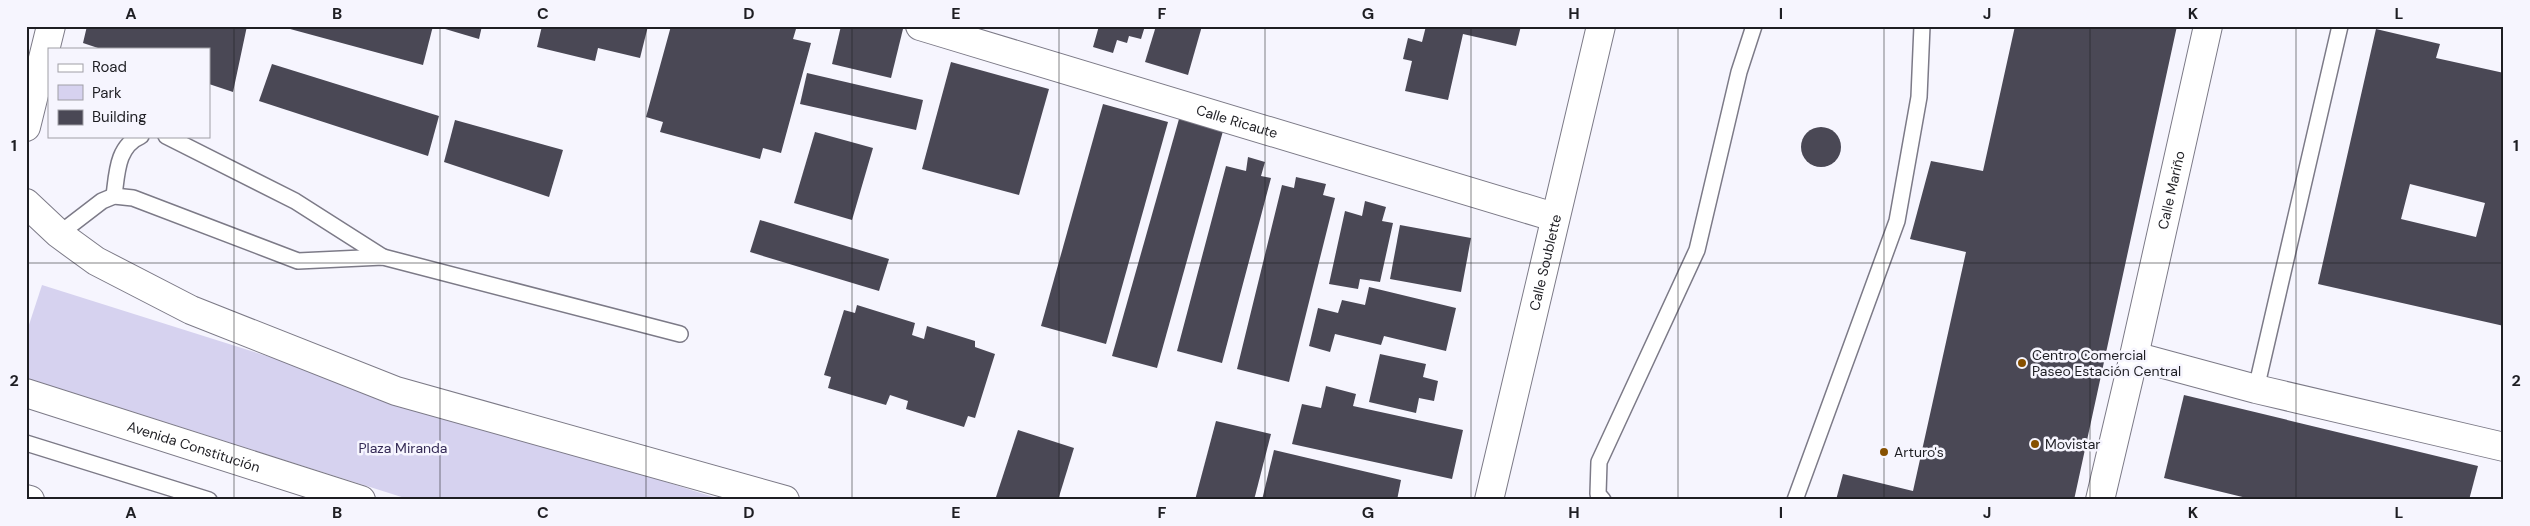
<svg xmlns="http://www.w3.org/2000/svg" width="2530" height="526" viewBox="0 0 2530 526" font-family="'DM Sans',sans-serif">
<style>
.green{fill:#d6d2ef}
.building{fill:#4a4855;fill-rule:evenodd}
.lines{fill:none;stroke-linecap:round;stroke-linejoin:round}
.service-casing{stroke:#7c7a87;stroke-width:18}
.minor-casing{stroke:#7c7a87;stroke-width:30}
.tertiary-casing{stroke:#7c7a87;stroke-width:30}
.service{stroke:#fff;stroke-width:15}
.minor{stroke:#fff;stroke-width:28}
.tertiary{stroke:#fff;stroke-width:28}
.grid{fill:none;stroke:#1e1e23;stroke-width:1;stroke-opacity:0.55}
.poi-dot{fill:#865000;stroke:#f6f5fe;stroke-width:2}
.labels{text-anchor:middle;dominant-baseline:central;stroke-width:5;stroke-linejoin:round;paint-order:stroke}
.street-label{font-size:14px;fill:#1e1e23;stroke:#f6f5fe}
.poi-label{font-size:14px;fill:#1e1e23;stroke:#f6f5fe;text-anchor:start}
.park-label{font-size:14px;fill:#352b56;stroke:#f6f5fe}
.neatline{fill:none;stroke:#1e1e23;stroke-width:2}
.grid-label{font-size:16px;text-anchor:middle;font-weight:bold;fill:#1e1e23}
</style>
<rect width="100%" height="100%" fill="#f6f5fe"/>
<path class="green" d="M 42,285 L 723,500 L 411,500 L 26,378 L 26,334 Z"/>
<g class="building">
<path d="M 87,26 L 247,26 L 233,92 L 209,84 L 209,49 L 101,49 L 83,43 Z"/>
<path d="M 279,26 L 433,26 L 423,65 Z"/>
<path d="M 435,26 L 482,26 L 479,39 Z"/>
<path d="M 542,26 L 648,26 L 640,58 L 598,48 L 595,61 L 537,47 Z"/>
<path d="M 671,26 L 787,26 L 796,29 L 793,39 L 811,43 L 781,153 L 763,148 L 760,159 L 660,132 L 663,122 L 646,117 Z"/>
<path d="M 841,26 L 892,26 L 903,29 L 891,78 L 832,64 Z"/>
<path d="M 1099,26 L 1145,26 L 1141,39 L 1129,36 L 1127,43 L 1117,40 L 1113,53 L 1093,47 Z"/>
<path d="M 1156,26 L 1202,26 L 1188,75 L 1145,62 Z"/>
<path d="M 1426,26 L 1521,26 L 1516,46 L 1463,34 L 1448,100 L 1405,91 L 1412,61 L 1403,59 L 1408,38 L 1422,42 Z"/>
<path d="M 2015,26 L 2177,26 L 2074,500 L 1836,500 L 1843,474 L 1913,491 L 1966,252 L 1910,239 L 1931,161 L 1983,171 Z"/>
<path d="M 2376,29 L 2440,44 L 2436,58 L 2504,73 L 2504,326 L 2318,284 ZM 2410,184 L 2485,203 L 2476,237 L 2401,219 Z"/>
<path d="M 951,62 L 1049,89 L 1019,195 L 922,169 Z"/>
<path d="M 272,64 L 439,116 L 428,156 L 259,101 Z"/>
<path d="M 807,73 L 923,100 L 916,130 L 800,104 Z"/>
<path d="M 1103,104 L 1168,122 L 1106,344 L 1041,326 Z"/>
<path d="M 1179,119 L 1223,131 L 1157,368 L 1112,356 Z"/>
<path d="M 455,120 L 563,150 L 549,197 L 444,162 Z"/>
<circle cx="1821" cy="147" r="20"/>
<path d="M 815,132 L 873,148 L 852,220 L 794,203 Z"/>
<path d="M 1248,157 L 1265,162 L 1261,176 L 1271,178 L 1222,363 L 1177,351 L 1226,166 L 1246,171 Z"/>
<path d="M 1296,177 L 1326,184 L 1323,195 L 1335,198 L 1289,382 L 1237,369 L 1282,185 L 1294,188 Z"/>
<path d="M 1365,201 L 1386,207 L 1382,221 L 1393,223 L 1380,282 L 1360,279 L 1358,289 L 1329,284 L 1345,211 L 1362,216 Z"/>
<path d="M 760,220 L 889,259 L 879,291 L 750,252 Z"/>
<path d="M 1400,225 L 1471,238 L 1461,292 L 1390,279 Z"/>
<path d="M 1369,287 L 1456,308 L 1446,351 L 1384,336 L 1381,345 L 1335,334 L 1330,352 L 1309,346 L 1318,308 L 1338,313 L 1342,300 L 1365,305 Z"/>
<path d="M 857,305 L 915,323 L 912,335 L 924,339 L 927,326 L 975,341 L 975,347 L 995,354 L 975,418 L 968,416 L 964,427 L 906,409 L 908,401 L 890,395 L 886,405 L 828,388 L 831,377 L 824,375 L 844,310 L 855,313 Z"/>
<path d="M 1380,354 L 1426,364 L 1423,377 L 1438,381 L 1434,401 L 1419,398 L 1416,413 L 1369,402 Z"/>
<path d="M 1326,386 L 1356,394 L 1353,406 L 1463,430 L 1452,479 L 1292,444 L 1302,404 L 1321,408 Z"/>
<path d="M 2184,395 L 2478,466 L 2469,500 L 2255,500 L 2164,478 Z"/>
<path d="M 1216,421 L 1271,434 L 1254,500 L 1195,500 Z"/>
<path d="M 1018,430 L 1074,448 L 1058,500 L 995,500 Z"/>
<path d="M 1274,450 L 1401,480 L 1397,500 L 1262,500 Z"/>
</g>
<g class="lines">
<defs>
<g id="service">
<path d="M 166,136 L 295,201 L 383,257"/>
<path d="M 114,196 C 117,173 117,146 141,136"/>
<path d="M 59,234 L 102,201 L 114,196 L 133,198 L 298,261 L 383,257 L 680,334"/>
<path d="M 2256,389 L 2340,26"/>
<path d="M 26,443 L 209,500"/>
<path d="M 1603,500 L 1598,494 L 1599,462 L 1697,250 L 1739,72 L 1754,26"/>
<path d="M 1795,500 L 1897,221 L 1919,97 L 1922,26"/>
</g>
<g id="minor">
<path id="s1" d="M 920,26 L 1554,217"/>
<path d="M 26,127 L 51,26"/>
<path d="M 26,203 L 59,234 L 96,261 L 191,310 L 396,391 L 785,500"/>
<path d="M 2134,356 L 2256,389 L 2504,447"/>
<path id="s2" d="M 1489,500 L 1601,26"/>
<path id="s3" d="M 2100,500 L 2134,356 L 2208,26"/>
</g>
<g id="tertiary">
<path id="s4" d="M 26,393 L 361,500"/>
<path d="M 26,499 L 30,500"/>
</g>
</defs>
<use href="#service" class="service-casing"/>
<use href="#minor" class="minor-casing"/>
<use href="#tertiary" class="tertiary-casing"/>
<use href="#service" class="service"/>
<use href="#minor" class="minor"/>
<use href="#tertiary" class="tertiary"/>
</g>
<path class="grid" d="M 234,26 L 234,500M 440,26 L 440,500M 646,26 L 646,500M 852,26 L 852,500M 1059,26 L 1059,500M 1265,26 L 1265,500M 1471,26 L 1471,500M 1678,26 L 1678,500M 1884,26 L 1884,500M 2090,26 L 2090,500M 2296,26 L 2296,500M 26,263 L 2504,263"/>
<g class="poi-dot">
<circle cx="2022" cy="363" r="5"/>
<circle cx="2035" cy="444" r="5"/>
<circle cx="1884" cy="452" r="5"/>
</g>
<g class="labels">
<g class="street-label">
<text stroke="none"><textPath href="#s1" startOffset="331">Calle Ricaute</textPath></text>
<text stroke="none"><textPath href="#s3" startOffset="318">Calle Mariño</textPath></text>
<text stroke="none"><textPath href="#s2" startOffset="244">Calle Soublette</textPath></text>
<text stroke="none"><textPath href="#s4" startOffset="176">Avenida Constitución</textPath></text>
</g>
<g class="poi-label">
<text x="2032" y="355">Centro Comercial<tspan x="2032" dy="16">Paseo Estación Central</tspan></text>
<text x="2045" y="444">Movistar</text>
<text x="1894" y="452">Arturo's</text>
</g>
<g class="park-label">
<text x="403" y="448">Plaza Miranda</text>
</g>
</g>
<rect width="2530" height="526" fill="none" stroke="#f6f5fe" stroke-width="55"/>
<rect x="48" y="48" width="162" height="90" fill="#f6f5fe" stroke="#a09fa6"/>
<rect x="58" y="64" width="25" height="8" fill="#ffffff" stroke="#a09fa6"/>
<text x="92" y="72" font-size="15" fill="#1e1e23">Road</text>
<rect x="58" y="85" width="25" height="15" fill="#d6d2ef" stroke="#a09fa6"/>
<text x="92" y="98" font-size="15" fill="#1e1e23">Park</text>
<rect x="58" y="110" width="25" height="15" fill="#4a4855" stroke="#a09fa6"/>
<text x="92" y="122" font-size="15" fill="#1e1e23">Building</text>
<rect x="28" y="28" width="2474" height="470" class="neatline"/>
<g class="grid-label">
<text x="131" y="19">A</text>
<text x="337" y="19">B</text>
<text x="543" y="19">C</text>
<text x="749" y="19">D</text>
<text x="956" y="19">E</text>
<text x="1162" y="19">F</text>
<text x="1368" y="19">G</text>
<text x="1574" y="19">H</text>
<text x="1781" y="19">I</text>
<text x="1987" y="19">J</text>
<text x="2193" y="19">K</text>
<text x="2399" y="19">L</text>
<text x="14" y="151">1</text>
<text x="2516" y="151">1</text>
<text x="14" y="386">2</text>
<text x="2516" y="386">2</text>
<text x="131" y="518">A</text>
<text x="337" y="518">B</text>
<text x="543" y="518">C</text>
<text x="749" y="518">D</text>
<text x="956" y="518">E</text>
<text x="1162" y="518">F</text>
<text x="1368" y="518">G</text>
<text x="1574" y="518">H</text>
<text x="1781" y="518">I</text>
<text x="1987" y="518">J</text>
<text x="2193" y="518">K</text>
<text x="2399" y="518">L</text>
</g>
</svg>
